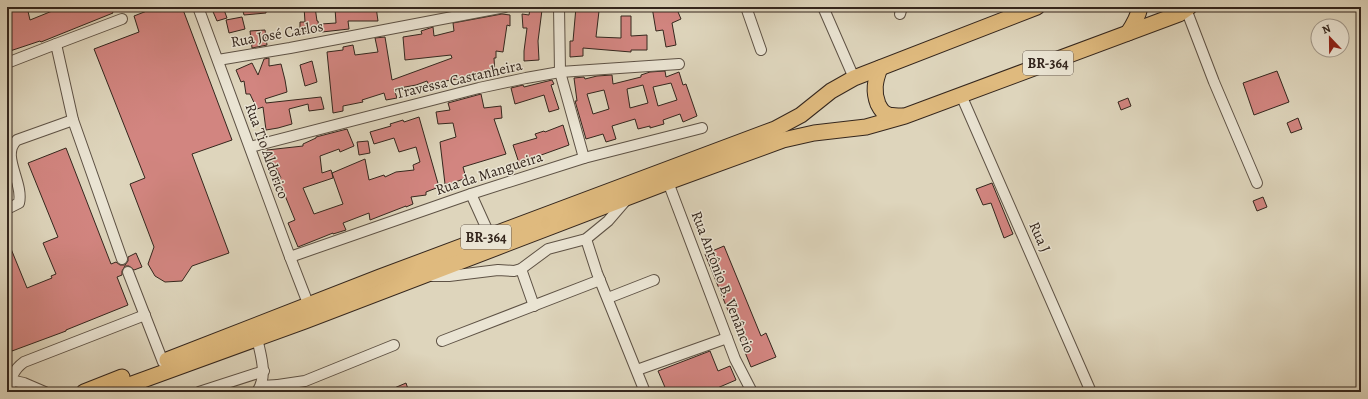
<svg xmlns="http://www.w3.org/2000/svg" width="1368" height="399" viewBox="0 0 1368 399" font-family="Alegreya,serif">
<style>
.building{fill:#d28580;stroke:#34261d;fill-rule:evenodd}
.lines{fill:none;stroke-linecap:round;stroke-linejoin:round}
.minor-casing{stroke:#5e5245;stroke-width:12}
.highway-casing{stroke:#34261d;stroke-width:17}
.minor{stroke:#eae4d3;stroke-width:10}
.highway{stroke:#dfba7e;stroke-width:15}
.labels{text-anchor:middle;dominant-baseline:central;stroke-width:3;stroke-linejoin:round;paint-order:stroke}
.shield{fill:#eae4d3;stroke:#6b5f54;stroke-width:1}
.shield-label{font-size:14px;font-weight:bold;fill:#34261d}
.street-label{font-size:15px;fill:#34261d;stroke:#eae4d3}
</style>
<rect width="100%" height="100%" fill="#ded5bc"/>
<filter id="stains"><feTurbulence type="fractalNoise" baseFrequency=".005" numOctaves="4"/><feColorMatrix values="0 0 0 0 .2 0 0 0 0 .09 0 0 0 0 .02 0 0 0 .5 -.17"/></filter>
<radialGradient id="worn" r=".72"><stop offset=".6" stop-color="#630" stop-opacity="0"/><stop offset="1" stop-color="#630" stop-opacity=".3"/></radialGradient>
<g class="building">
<path d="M 7,7 L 27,7 L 30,20 L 62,7 L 110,7 L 113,13 L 41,42 L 40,41 L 7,52 Z"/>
<path d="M 157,7 L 182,7 L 232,140 L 192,154 L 229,253 L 192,266 L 182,281 L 165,282 L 155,276 L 148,264 L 154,247 L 130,184 L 145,178 L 94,49 L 139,32 L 134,16 Z"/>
<path d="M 211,7 L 223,7 L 227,18 L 217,21 Z"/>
<path d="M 242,7 L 266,7 L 266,13 L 244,15 Z"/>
<path d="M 304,7 L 315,7 L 317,21 L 318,21 L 319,31 L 300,32 L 300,22 L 305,22 Z"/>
<path d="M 341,7 L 376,7 L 378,21 L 348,21 L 349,29 L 322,32 L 321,24 L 336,23 L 335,8 Z"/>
<path d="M 576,7 L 585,7 L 584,10 L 599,11 L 596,37 L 621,38 L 621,16 L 631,16 L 631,36 L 647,35 L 647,50 L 631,50 L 631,52 L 583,48 L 583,56 L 570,57 L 570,41 L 573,41 Z"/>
<path d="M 652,7 L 676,7 L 681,19 L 672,23 L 676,45 L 666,47 L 663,30 L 656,31 Z"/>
<path d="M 530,9 L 542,10 L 538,41 L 539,60 L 524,61 L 524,51 L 527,28 L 523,28 L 522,14 L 529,15 Z"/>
<path d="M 502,14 L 510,15 L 510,26 L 507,25 L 503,52 L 496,51 L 496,58 L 494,58 L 495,74 L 481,74 L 481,75 L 445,81 L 445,83 L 430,88 L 427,81 L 416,85 L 394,89 L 397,98 L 386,100 L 384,93 L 362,100 L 363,102 L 343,106 L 343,111 L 333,113 L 327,52 L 343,50 L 343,47 L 353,45 L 355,55 L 378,52 L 375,38 L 385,37 L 392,80 L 452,58 L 451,55 L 405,60 L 403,37 L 422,34 L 421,31 L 433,27 L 434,36 L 454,31 L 453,23 Z"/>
<path d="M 242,17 L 245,29 L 229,33 L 226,20 Z"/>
<path d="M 265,30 L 267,45 L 252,48 L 250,31 Z"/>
<path d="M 269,58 L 269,66 L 281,64 L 285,80 L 287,92 L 265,99 L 266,103 L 321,97 L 324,109 L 309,111 L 308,104 L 289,109 L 292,124 L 278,128 L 266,130 L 263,107 L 257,109 L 250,94 L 246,94 L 244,81 L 241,82 L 236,70 L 252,63 L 258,75 L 264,59 Z"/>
<path d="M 312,61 L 317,82 L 305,86 L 300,65 Z"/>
<path d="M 665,71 L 666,77 L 679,72 L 683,85 L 686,84 L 697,116 L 683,122 L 680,114 L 663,120 L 664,124 L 650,128 L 650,126 L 638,129 L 635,119 L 612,126 L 616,139 L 606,142 L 603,134 L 586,139 L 575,101 L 577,101 L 574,78 L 584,77 L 585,79 L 597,76 L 612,75 L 613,84 L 641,77 L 641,75 L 650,72 ZM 671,83 L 677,100 L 658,106 L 653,87 ZM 643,85 L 648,103 L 630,108 L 627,89 ZM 604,90 L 609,109 L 593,114 L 587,94 Z"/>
<path d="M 1277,71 L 1289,102 L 1254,115 L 1243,83 Z"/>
<path d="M 552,80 L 554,84 L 551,85 L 559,109 L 549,112 L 544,95 L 515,104 L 511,88 L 523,85 L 524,87 Z"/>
<path d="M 481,94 L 484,108 L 501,106 L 502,118 L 494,119 L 506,154 L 463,167 L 466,178 L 450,184 L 450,183 L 445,184 L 440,142 L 456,137 L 453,123 L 438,124 L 436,112 L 450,110 L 448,103 Z"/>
<path d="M 1128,98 L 1131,106 L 1121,110 L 1118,102 Z"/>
<path d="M 419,117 L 439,187 L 426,192 L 426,195 L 411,197 L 413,204 L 406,207 L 406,206 L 370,220 L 369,213 L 343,223 L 346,230 L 333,234 L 333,233 L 298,247 L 288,223 L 295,220 L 281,186 L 277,188 L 275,180 L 281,178 L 273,162 L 269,162 L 267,150 L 303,146 L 303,144 L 316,138 L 316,137 L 347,129 L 354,146 L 340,152 L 339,149 L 320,156 L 322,173 L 331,170 L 332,173 L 365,159 L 369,180 L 384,175 L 385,177 L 396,172 L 414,170 L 413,165 L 420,162 L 416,147 L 399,152 L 394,138 L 374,144 L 370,132 L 391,126 L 390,124 L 403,120 L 404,122 ZM 332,173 L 343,204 L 314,214 L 303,188 L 333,178 Z"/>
<path d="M 1298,118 L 1302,129 L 1291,133 L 1287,123 Z"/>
<path d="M 563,125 L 569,145 L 519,163 L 513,145 L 537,138 L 535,134 L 544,131 L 545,132 Z"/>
<path d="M 368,141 L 370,153 L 359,155 L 357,142 Z"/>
<path d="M 66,148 L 111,264 L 116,262 L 120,265 L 125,265 L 128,261 L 128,257 L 136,253 L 142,267 L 134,270 L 129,266 L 125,266 L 122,271 L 122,275 L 117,277 L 128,305 L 66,330 L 66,331 L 12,351 L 7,339 L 7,239 L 27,288 L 52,278 L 51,276 L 56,274 L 43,243 L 58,237 L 28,163 Z"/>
<path d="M 992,183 L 1013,234 L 1004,238 L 991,203 L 983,205 L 976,189 Z"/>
<path d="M 1263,197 L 1267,207 L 1257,211 L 1253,201 Z"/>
<path d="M 724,246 L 761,336 L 766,333 L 776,357 L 751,367 L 705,254 Z"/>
<path d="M 710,351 L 718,371 L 730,366 L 736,380 L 708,392 L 667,392 L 658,371 Z"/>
<path d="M 406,383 L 409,392 L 385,392 Z"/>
</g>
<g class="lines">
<defs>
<g id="minor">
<path d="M 198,7 L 290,257 L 309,306"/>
<path d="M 559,7 L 560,72 L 584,158"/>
<path d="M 746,7 L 761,50"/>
<path d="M 823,7 L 854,78"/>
<path d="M 1186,9 L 1214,82 L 1257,183"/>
<path d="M 900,14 L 902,7"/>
<path d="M 56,44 L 122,19"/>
<path d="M 218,60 L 290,48 L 505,7"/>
<path d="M 7,63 L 56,44 L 73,120 L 122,259"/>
<path d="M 961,95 L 1091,392"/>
<path d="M 250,147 L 479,88 L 526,78 L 560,72 L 679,64"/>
<path d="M 668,182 L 735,359 L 752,392"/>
<path d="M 471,194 L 490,236"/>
<path d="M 7,209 L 19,203 C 24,182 0,155 17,140 L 73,120"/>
<path d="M 586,239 L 597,273 L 645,392"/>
<path d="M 290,257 L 471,194 L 584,158 L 702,128"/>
<path d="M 521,269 L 534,306"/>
<path d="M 128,272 L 163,362"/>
<path d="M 432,276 L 449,276 L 498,270 L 514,271 L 521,269 L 548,249 L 586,239 L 608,221 L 627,199"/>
<path d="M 608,298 L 654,280"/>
<path d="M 442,341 L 600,280"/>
<path d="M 637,370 L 727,338"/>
<path d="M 10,380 L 24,383 L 45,392"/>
<path d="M 278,385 L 305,381 L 394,345"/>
<path d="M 261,386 L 278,385 L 276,392"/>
<path d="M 10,392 C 10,379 13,370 24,362 L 145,315"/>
<path d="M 199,392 L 264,371"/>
<path d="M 257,392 C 268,375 261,357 257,338"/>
</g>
<g id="highway">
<path d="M 1128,33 C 1134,24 1138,17 1140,7"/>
<path d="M 880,68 C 875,81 873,91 878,104 C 881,110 883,113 889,115 C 893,116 898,116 902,116"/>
<path d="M 167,360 L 380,277 L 775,129 L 801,115 L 831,91 L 854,78 L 1037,7"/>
<path d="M 84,392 L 122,377"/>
<path d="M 110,392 L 305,321 L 668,182 L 783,140 L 814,133 L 866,127 L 905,116 L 1179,14 L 1189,7"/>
</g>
</defs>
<use href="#minor" class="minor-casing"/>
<use href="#highway" class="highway-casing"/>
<use href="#minor" class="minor"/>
<use href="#highway" class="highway"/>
</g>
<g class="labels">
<g class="shield">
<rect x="1023" y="51" width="50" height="24" rx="3"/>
<rect x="461" y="225" width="50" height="24" rx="3"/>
</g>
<g class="shield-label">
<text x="1048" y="63">BR-364</text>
<text x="486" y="237">BR-364</text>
</g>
<g class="street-label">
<text transform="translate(277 34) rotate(-10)">Rua José Carlos</text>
<text transform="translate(459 79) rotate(-13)">Travessa Castanheira</text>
<text transform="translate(267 151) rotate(70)">Rua Tio Aldorico</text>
<text transform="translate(489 173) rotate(-18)">Rua da Mangueira</text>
<text transform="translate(1040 237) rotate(66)">Rua J</text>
<text transform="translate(723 282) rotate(69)">Rua Antônio B. Venâncio</text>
</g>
</g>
<rect width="1368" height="399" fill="none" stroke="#ded5bc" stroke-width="24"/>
<rect x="8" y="8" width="1352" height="383" fill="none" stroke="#34261d" stroke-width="2"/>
<rect x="12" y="12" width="1344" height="375" fill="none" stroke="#34261d"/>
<g transform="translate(1330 38) rotate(338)"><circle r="19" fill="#eae4d3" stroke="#a1988a"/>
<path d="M0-3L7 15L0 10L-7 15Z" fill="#8f2418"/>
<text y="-6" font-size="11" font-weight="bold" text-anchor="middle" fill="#34261d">N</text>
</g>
<rect width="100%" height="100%" filter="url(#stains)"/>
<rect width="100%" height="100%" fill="url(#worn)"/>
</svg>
